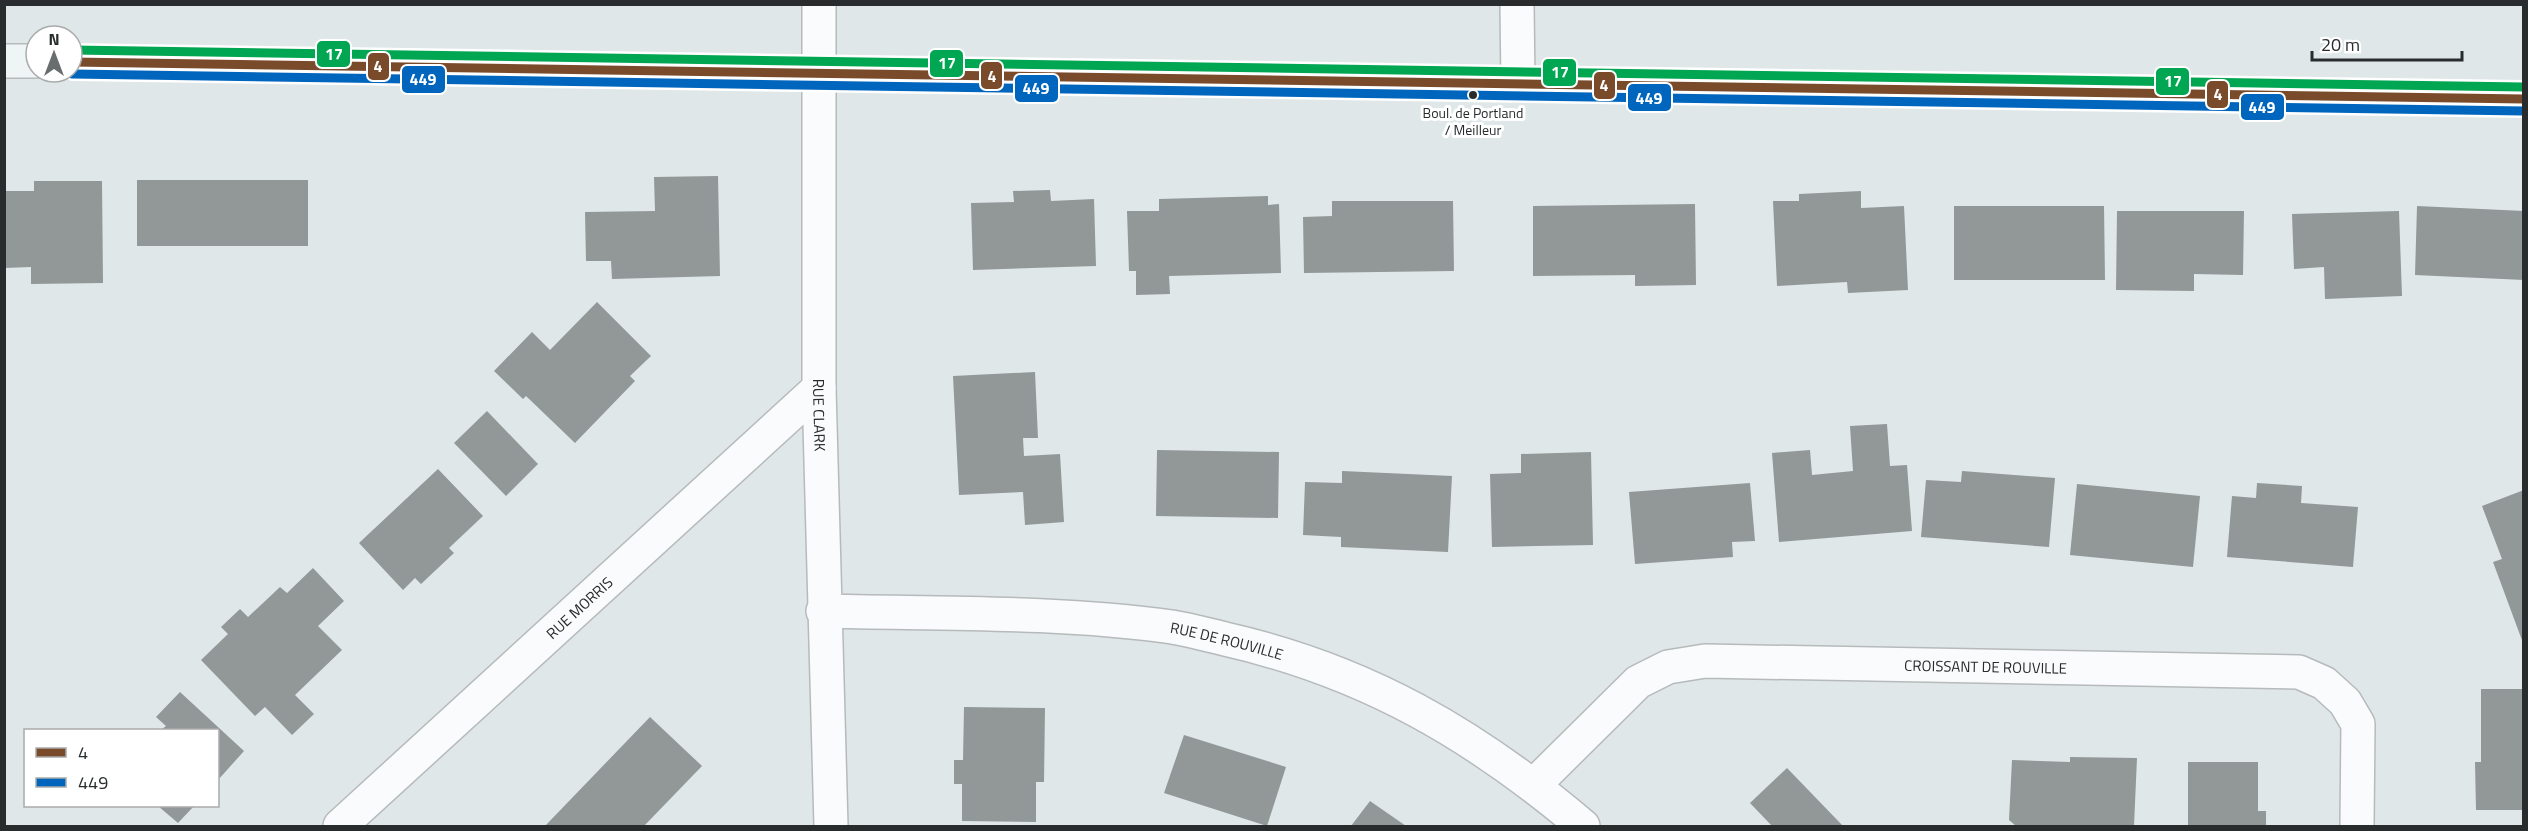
<svg xmlns="http://www.w3.org/2000/svg" width="2528" height="831" viewBox="0 0 2528 831" font-family="'Titillium Web',sans-serif">
<style>
.building{fill:#929798}
.lines{fill:none;stroke-linecap:round;stroke-linejoin:round}
.street-casing{stroke:#b6babb;stroke-width:36}
.secondary-casing{stroke:#b6babb;stroke-width:36}
.street{stroke:#fafbfc;stroke-width:33}
.secondary{stroke:#eff4f5;stroke-width:33}
.bus-1-casing{stroke:#fff;stroke-width:14}
.bus-2-casing{stroke:#fff;stroke-width:14}
.bus-3-casing{stroke:#fff;stroke-width:14}
.bus-1{stroke:#7a4b2a;stroke-width:9}
.bus-2{stroke:#0065bd;stroke-width:9}
.bus-3{stroke:#00a651;stroke-width:9}
.bus-dot{fill:#282c2d;stroke:#fff;stroke-width:2}
.labels{text-anchor:middle;dominant-baseline:central;stroke-width:6;stroke-linejoin:round;paint-order:stroke}
.bus-label{font-size:14px;fill:#282c2d;stroke:#fff}
.street-label{font-size:15px;fill:#282c2d;stroke:#fff}
.line-badge{stroke:#fff;stroke-width:2}
.badge-label{font-size:16px;text-anchor:middle;font-weight:bold;fill:#fff}
</style>
<rect width="100%" height="100%" fill="#e0e7e8"/>
<g class="building">
<path d="M 718,176 L 720,276 L 612,279 L 611,261 L 586,261 L 585,212 L 655,211 L 654,177 Z"/>
<rect x="137" y="180" width="171" height="66"/>
<path d="M 34,181 L 102,181 L 103,283 L 31,284 L 31,267 L 4,268 L 4,191 L 34,191 Z"/>
<path d="M 1050,190 L 1051,201 L 1094,199 L 1096,266 L 973,270 L 971,203 L 1014,202 L 1013,191 Z"/>
<path d="M 1861,191 L 1861,208 L 1904,206 L 1908,290 L 1848,293 L 1847,282 L 1777,286 L 1773,201 L 1799,201 L 1799,194 Z"/>
<path d="M 1268,196 L 1268,205 L 1279,204 L 1281,273 L 1169,276 L 1170,294 L 1136,295 L 1136,271 L 1129,271 L 1127,211 L 1159,211 L 1159,199 Z"/>
<path d="M 1332,201 L 1453,201 L 1454,271 L 1304,273 L 1303,217 L 1332,216 Z"/>
<path d="M 1695,204 L 1696,285 L 1635,286 L 1635,275 L 1533,276 L 1533,206 Z"/>
<path d="M 1954,206 L 2104,206 L 2105,280 L 1954,280 Z"/>
<path d="M 2417,206 L 2524,211 L 2524,280 L 2415,275 Z"/>
<path d="M 2117,211 L 2244,211 L 2243,275 L 2194,274 L 2194,291 L 2116,290 Z"/>
<path d="M 2399,211 L 2402,296 L 2325,299 L 2324,267 L 2294,269 L 2292,214 Z"/>
<path d="M 597,302 L 651,356 L 630,376 L 635,381 L 575,443 L 526,396 L 523,399 L 494,371 L 532,332 L 550,350 Z"/>
<path d="M 1035,372 L 1038,438 L 1023,438 L 1024,456 L 1060,454 L 1064,522 L 1025,525 L 1023,492 L 959,495 L 953,376 Z"/>
<path d="M 487,411 L 538,464 L 506,496 L 454,443 Z"/>
<path d="M 1887,424 L 1890,466 L 1907,465 L 1912,531 L 1779,542 L 1772,453 L 1810,450 L 1812,475 L 1853,471 L 1850,426 Z"/>
<path d="M 1157,450 L 1279,452 L 1278,518 L 1156,516 Z"/>
<path d="M 1591,452 L 1593,545 L 1492,547 L 1490,474 L 1521,473 L 1521,454 Z"/>
<path d="M 438,469 L 483,516 L 449,548 L 454,553 L 421,584 L 415,578 L 403,590 L 359,543 Z"/>
<path d="M 1342,471 L 1452,476 L 1448,552 L 1341,547 L 1341,537 L 1303,535 L 1305,482 L 1342,483 Z"/>
<path d="M 1962,471 L 2055,478 L 2049,547 L 1921,537 L 1926,480 L 1961,482 Z"/>
<path d="M 1750,483 L 1755,541 L 1732,542 L 1733,557 L 1635,564 L 1629,492 Z"/>
<path d="M 2257,483 L 2302,486 L 2301,503 L 2358,507 L 2353,567 L 2227,557 L 2232,496 L 2256,498 Z"/>
<path d="M 2077,484 L 2200,496 L 2193,567 L 2070,555 Z"/>
<path d="M 2524,490 L 2524,643 L 2523,643 L 2493,562 L 2502,559 L 2482,506 Z"/>
<path d="M 313,568 L 344,601 L 318,626 L 342,650 L 295,695 L 314,714 L 292,735 L 265,707 L 255,716 L 201,660 L 228,634 L 221,627 L 240,609 L 248,617 L 280,587 L 287,593 Z"/>
<path d="M 2481,689 L 2524,689 L 2524,810 L 2476,810 L 2475,762 L 2481,762 Z"/>
<path d="M 180,692 L 244,751 L 218,780 L 218,730 L 161,730 L 166,726 L 156,717 Z"/>
<path d="M 964,707 L 1045,708 L 1044,782 L 1036,782 L 1036,822 L 962,821 L 962,784 L 954,784 L 954,760 L 963,760 Z"/>
<path d="M 650,717 L 702,766 L 644,826 L 545,826 Z"/>
<path d="M 1184,735 L 1286,767 L 1267,826 L 1164,793 Z"/>
<path d="M 2070,757 L 2137,758 L 2134,826 L 2016,826 L 2009,820 L 2012,760 L 2070,762 Z"/>
<path d="M 2188,762 L 2258,762 L 2258,811 L 2266,811 L 2266,826 L 2188,826 Z"/>
<path d="M 1787,768 L 1843,826 L 1772,826 L 1750,803 Z"/>
<path d="M 1370,801 L 1406,826 L 1351,826 Z"/>
<path d="M 158,806 L 194,806 L 178,823 Z"/>
</g>
<g class="lines">
<defs>
<g id="street">
<path id="s1" d="M 819,4 L 819,388 L 831,826"/>
<path d="M 1517,4 L 1518,85"/>
<path id="s2" d="M 823,611 C 940,614 1057,611 1172,627 C 1190,630 1208,635 1225,639 C 1366,671 1474,734 1583,826"/>
<path id="s3" d="M 1534,785 L 1638,682 L 1668,667 L 1705,661 L 2299,672 L 2324,683 L 2345,702 L 2358,724 L 2357,826"/>
<path id="s4" d="M 340,826 L 819,388"/>
</g>
<g id="secondary">
<path d="M 4,61 L 36,61"/>
<path d="M 72,62 L 2524,99"/>
</g>
</defs>
<use href="#street" class="street-casing"/>
<use href="#secondary" class="secondary-casing"/>
<use href="#street" class="street"/>
<use href="#secondary" class="secondary"/>
<defs>
<path id="bus-1" d="M 72,62 L 2524,99"/>
<path id="bus-2" d="M 72,74 L 2524,111"/>
<path id="bus-3" d="M 72,50 L 2524,87"/>
</defs>
<use href="#bus-1" class="bus-1-casing"/>
<use href="#bus-2" class="bus-2-casing"/>
<use href="#bus-3" class="bus-3-casing"/>
<use href="#bus-1" class="bus-1"/>
<use href="#bus-2" class="bus-2"/>
<use href="#bus-3" class="bus-3"/>
</g>
<circle class="bus-dot" cx="1473" cy="95" r="5"/>
<g class="labels">
<g class="bus-label">
<text x="1473" y="112">Boul. de Portland<tspan x="1473" dy="17">/ Meilleur</tspan></text>
</g>
<g class="street-label">
<text stroke="none"><textPath href="#s1" startOffset="411">RUE CLARK</textPath></text>
<text stroke="none"><textPath href="#s4" startOffset="324">RUE MORRIS</textPath></text>
<text stroke="none"><textPath href="#s2" startOffset="406">RUE DE ROUVILLE</textPath></text>
<text stroke="none"><textPath href="#s3" startOffset="498">CROISSANT DE ROUVILLE</textPath></text>
</g>
</g>
<g class="line-badge">
<rect x="316" y="40" width="35" height="28" rx="6" fill="#00a651"/>
<rect x="929" y="49" width="35" height="29" rx="6" fill="#00a651"/>
<rect x="367" y="52" width="23" height="29" rx="6" fill="#7a4b2a"/>
<rect x="1542" y="58" width="35" height="29" rx="6" fill="#00a651"/>
<rect x="980" y="61" width="23" height="29" rx="6" fill="#7a4b2a"/>
<rect x="401" y="65" width="45" height="29" rx="6" fill="#0065bd"/>
<rect x="2155" y="67" width="35" height="29" rx="6" fill="#00a651"/>
<rect x="1593" y="71" width="23" height="29" rx="6" fill="#7a4b2a"/>
<rect x="1014" y="74" width="45" height="29" rx="6" fill="#0065bd"/>
<rect x="2206" y="80" width="23" height="29" rx="6" fill="#7a4b2a"/>
<rect x="1627" y="83" width="45" height="29" rx="6" fill="#0065bd"/>
<rect x="2240" y="93" width="45" height="28" rx="6" fill="#0065bd"/>
</g>
<g class="badge-label">
<text x="334" y="60">17</text>
<text x="947" y="69">17</text>
<text x="378" y="72">4</text>
<text x="1560" y="78">17</text>
<text x="992" y="82">4</text>
<text x="423" y="85">449</text>
<text x="2173" y="87">17</text>
<text x="1604" y="91">4</text>
<text x="1036" y="94">449</text>
<text x="2218" y="100">4</text>
<text x="1649" y="104">449</text>
<text x="2262" y="113">449</text>
</g>
<rect width="2528" height="831" fill="none" stroke="#282c2d" stroke-width="12"/>
<rect x="24" y="729" width="195" height="78" fill="#ffffff" stroke="#a9abab" stroke-width="1.5"/>
<rect x="36" y="748" width="30" height="9" fill="#7a4b2a" stroke="#a9abab" stroke-width="1.5"/>
<text x="78" y="759" font-size="18" fill="#282c2d">4</text>
<rect x="36" y="778" width="30" height="9" fill="#0065bd" stroke="#a9abab" stroke-width="1.5"/>
<text x="78" y="789" font-size="18" fill="#282c2d">449</text>
<g transform="translate(54 54)"><circle r="28" fill="#ffffff" stroke="#a9abab" stroke-width="1.5"/>
<path d="M0-4.5L10 22L0 15L-10 22Z" fill="#686d6e"/>
<text y="-9" font-size="16" font-weight="bold" text-anchor="middle" fill="#282c2d">N</text>
</g>
<path d="M2312 51v9h150v-9" fill="none" stroke="#282c2d" stroke-width="3"/>
<text x="2321" y="51" font-size="18" fill="#282c2d" stroke="#ffffff" stroke-width="4.5" paint-order="stroke">20 m</text>
</svg>
